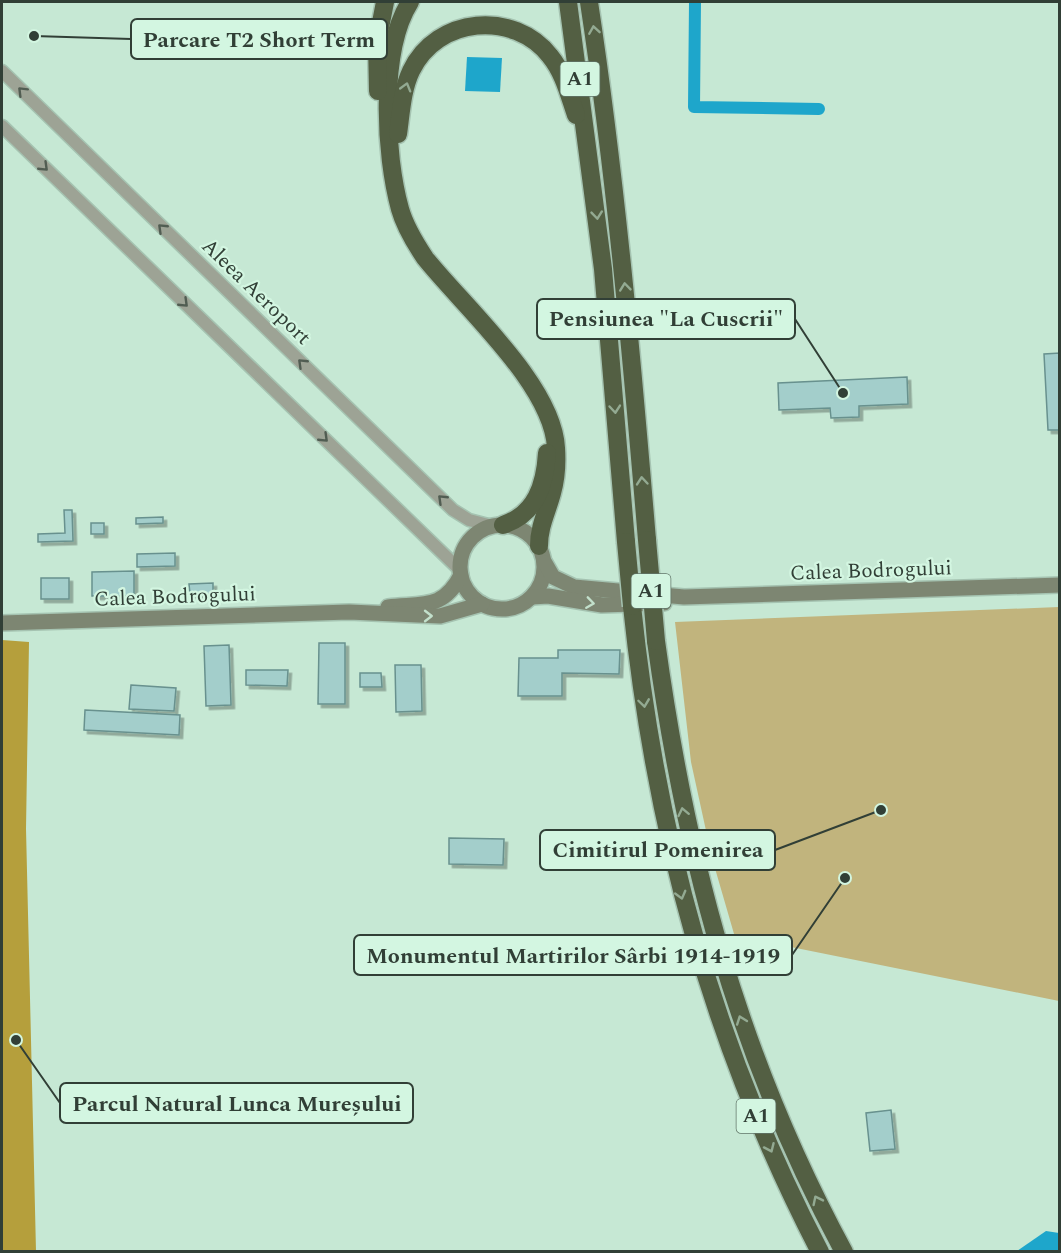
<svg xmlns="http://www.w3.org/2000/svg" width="1061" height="1253" viewBox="0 0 1061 1253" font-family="Spectral,serif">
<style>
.green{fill:#c1b47d}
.forest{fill:#b59f3c}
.water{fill:#1ea6cb}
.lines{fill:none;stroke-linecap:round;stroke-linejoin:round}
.canal{stroke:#1ea6cb;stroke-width:12}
.building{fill:#a3cecb;stroke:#68918e;stroke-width:1.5;filter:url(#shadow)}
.street-casing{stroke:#a5c3b1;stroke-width:15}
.secondary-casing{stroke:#a5c3b1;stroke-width:18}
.highway-casing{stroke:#a5c3b1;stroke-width:21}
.street{stroke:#9da395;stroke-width:12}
.secondary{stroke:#7d8672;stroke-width:15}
.highway{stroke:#535f43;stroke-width:18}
.highway-bridge-casing{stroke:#a5c3b1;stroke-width:21;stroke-linecap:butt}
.highway-bridge{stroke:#535f43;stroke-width:18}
.oneway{stroke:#93aa92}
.oneway2{stroke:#515d52}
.oneway3{stroke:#c2e0cb}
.labels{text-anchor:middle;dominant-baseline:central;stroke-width:4.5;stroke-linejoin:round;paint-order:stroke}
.shield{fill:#d3f6e1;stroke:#627669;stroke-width:1.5}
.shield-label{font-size:20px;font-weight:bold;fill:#313f36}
.street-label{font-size:21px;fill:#313f36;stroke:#d3f6e1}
.leader{fill:none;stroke:#313f36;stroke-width:2}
.callout-dot{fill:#313f36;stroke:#d3f6e1;stroke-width:2}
.callout{fill:#d3f6e1;stroke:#313f36;stroke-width:2}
.callout-label{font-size:22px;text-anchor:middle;font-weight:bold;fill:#313f36}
</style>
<defs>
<filter id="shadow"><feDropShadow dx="3.5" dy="3.5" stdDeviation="0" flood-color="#0004"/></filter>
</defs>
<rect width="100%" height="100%" fill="#c6e8d4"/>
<path class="green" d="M 1059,607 L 1059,1001 L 791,947 L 741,958 L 712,858 L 691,762 L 675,622 Z"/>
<path class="forest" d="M 2,640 L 29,642 L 26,829 L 36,1251 L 2,1251 Z"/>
<g class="water">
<path d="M 467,57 L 502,58 L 500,92 L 465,91 Z"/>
<path d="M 1046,1231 L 1059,1233 L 1059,1251 L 1017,1251 Z"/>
</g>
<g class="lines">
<path class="canal" d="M 695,2 L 694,107 L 819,109"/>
</g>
<g class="building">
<path d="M 1060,353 L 1060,430 L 1048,430 L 1044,354 Z"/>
<path d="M 907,377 L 908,404 L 859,406 L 859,417 L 831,418 L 830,408 L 779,410 L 778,383 Z"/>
<path d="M 64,510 L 72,510 L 73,541 L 38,542 L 38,534 L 65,533 Z"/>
<path d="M 163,517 L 163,523 L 136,524 L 136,518 Z"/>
<rect x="91" y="523" width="13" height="11"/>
<path d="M 175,553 L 175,566 L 137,567 L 137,554 Z"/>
<path d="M 134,571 L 134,596 L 92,596 L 92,572 Z"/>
<rect x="41" y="578" width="28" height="21"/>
<path d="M 213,583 L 213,594 L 190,594 L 189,584 Z"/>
<path d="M 319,643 L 345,643 L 345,704 L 318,704 Z"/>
<path d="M 229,645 L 231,705 L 206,706 L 204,646 Z"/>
<path d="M 558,650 L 620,650 L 619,674 L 562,673 L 562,696 L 518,696 L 519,658 L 558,658 Z"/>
<path d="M 395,665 L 421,665 L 422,711 L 396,712 Z"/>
<path d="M 246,670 L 288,670 L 287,686 L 246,685 Z"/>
<path d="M 360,673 L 381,673 L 382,687 L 360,687 Z"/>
<path d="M 131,685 L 176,688 L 174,711 L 129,709 Z"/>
<path d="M 85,710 L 180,715 L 179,735 L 84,730 Z"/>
<path d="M 449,838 L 504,839 L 503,865 L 449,864 Z"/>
<path d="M 891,1110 L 895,1149 L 870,1151 L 866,1113 Z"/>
</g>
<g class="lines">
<defs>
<g id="street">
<path d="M 2,71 L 453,510 L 469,520 L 492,526"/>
<path d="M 2,126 L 460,570"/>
</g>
<g id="secondary">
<circle cx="502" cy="567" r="42"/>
<path d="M 545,563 L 553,577 L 574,587 L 684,597 L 1060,585"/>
<path d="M 532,597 L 548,596 L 602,605 L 664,603"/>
<path d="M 388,607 C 423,603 443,610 461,575"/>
<path d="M 2,623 L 349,612 L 440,616 L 482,604"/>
</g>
<g id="highway">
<path d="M 410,2 C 379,51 385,155 400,209 C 405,227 415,243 425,258 C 464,307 553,385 556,448 C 557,463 556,479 552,493 C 547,512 539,526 539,546"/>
<path d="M 568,2 L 603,269 L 626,542"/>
<path d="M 589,2 C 616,180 632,360 647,540"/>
<path d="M 378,91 L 377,43 L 385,2"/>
<path d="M 398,134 C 401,113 402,90 411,71 C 437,16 514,10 550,56 C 564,73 569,95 576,115"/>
<path d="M 503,525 C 536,514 545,485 547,453"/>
<path d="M 632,606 C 656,836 713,1046 820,1252"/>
<path d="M 656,641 C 686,860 738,1056 844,1252"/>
</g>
</defs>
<use href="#street" class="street-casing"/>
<use href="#secondary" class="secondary-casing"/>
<use href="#highway" class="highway-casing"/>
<use href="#street" class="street"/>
<use href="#secondary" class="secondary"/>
<use href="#highway" class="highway"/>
<defs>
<g id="highway-bridge">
<path d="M 647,540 L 656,641"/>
<path d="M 626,542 L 632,606"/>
</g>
</defs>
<use href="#highway-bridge" class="highway-bridge-casing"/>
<use href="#highway-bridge" class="highway-bridge"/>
</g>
<defs><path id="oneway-chevron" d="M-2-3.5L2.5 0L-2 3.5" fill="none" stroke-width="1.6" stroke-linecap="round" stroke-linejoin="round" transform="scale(1.5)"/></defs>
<g class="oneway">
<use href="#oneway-chevron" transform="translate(594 30) rotate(-99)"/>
<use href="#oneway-chevron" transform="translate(406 87) rotate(-74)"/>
<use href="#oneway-chevron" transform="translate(597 215) rotate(84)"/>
<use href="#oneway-chevron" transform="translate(625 287) rotate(-96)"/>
<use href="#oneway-chevron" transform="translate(615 409) rotate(85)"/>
<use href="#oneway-chevron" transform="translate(642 481) rotate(-95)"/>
<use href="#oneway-chevron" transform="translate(644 703) rotate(82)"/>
<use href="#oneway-chevron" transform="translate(683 812) rotate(-102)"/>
<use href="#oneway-chevron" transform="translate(681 895) rotate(75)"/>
<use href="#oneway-chevron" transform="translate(741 1020) rotate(-110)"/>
<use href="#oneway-chevron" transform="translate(770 1148) rotate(66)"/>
<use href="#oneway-chevron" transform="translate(817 1200) rotate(-116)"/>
</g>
<g class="oneway2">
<use href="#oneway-chevron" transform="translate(22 91) rotate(-135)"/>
<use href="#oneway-chevron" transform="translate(44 167) rotate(44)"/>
<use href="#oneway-chevron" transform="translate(162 228) rotate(-136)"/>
<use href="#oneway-chevron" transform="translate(184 303) rotate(44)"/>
<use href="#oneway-chevron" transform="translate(302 363) rotate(-136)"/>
<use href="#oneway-chevron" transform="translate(324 438) rotate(44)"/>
<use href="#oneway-chevron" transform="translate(442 499) rotate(-136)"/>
</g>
<g class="oneway3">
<use href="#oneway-chevron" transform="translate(590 603) rotate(8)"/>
<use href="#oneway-chevron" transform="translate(428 616)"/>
</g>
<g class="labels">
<g class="shield">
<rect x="560.5" y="62" width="39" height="34" rx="4.5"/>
<rect x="631.5" y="574" width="39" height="34" rx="4.5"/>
<rect x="736.5" y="1099" width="39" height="34" rx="4.5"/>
</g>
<g class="shield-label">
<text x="580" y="79">A1</text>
<text x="651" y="591">A1</text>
<text x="756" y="1116">A1</text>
</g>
<g class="street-label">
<text transform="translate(256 292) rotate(44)">Aleea Aeroport</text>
<text transform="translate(871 571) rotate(-2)">Calea Bodrogului</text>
<text transform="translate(175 597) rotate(-2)">Calea Bodrogului</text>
</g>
</g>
<path class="leader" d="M34 36L131 39M843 393L795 319M881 810L775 850M845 878L792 955M16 1040L60 1103"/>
<g class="callout-dot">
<circle cx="34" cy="36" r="6"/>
<circle cx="843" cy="393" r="6"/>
<circle cx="881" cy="810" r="6"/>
<circle cx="845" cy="878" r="6"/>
<circle cx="16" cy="1040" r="6"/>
</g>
<g class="callout">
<rect x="131" y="19" width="256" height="40" rx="6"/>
<rect x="537" y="299" width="258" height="40" rx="6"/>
<rect x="540" y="830" width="235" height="40" rx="6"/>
<rect x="354" y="935" width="438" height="40" rx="6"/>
<rect x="60" y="1083" width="353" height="40" rx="6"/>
</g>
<g class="callout-label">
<text x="259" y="47">Parcare T2 Short Term</text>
<text x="666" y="326">Pensiunea "La Cuscrii"</text>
<text x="658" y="857">Cimitirul Pomenirea</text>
<text x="573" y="963">Monumentul Martirilor Sârbi 1914-1919</text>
<text x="237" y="1111">Parcul Natural Lunca Mureșului</text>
</g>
<rect width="1061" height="1253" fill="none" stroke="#313f36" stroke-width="6"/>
</svg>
